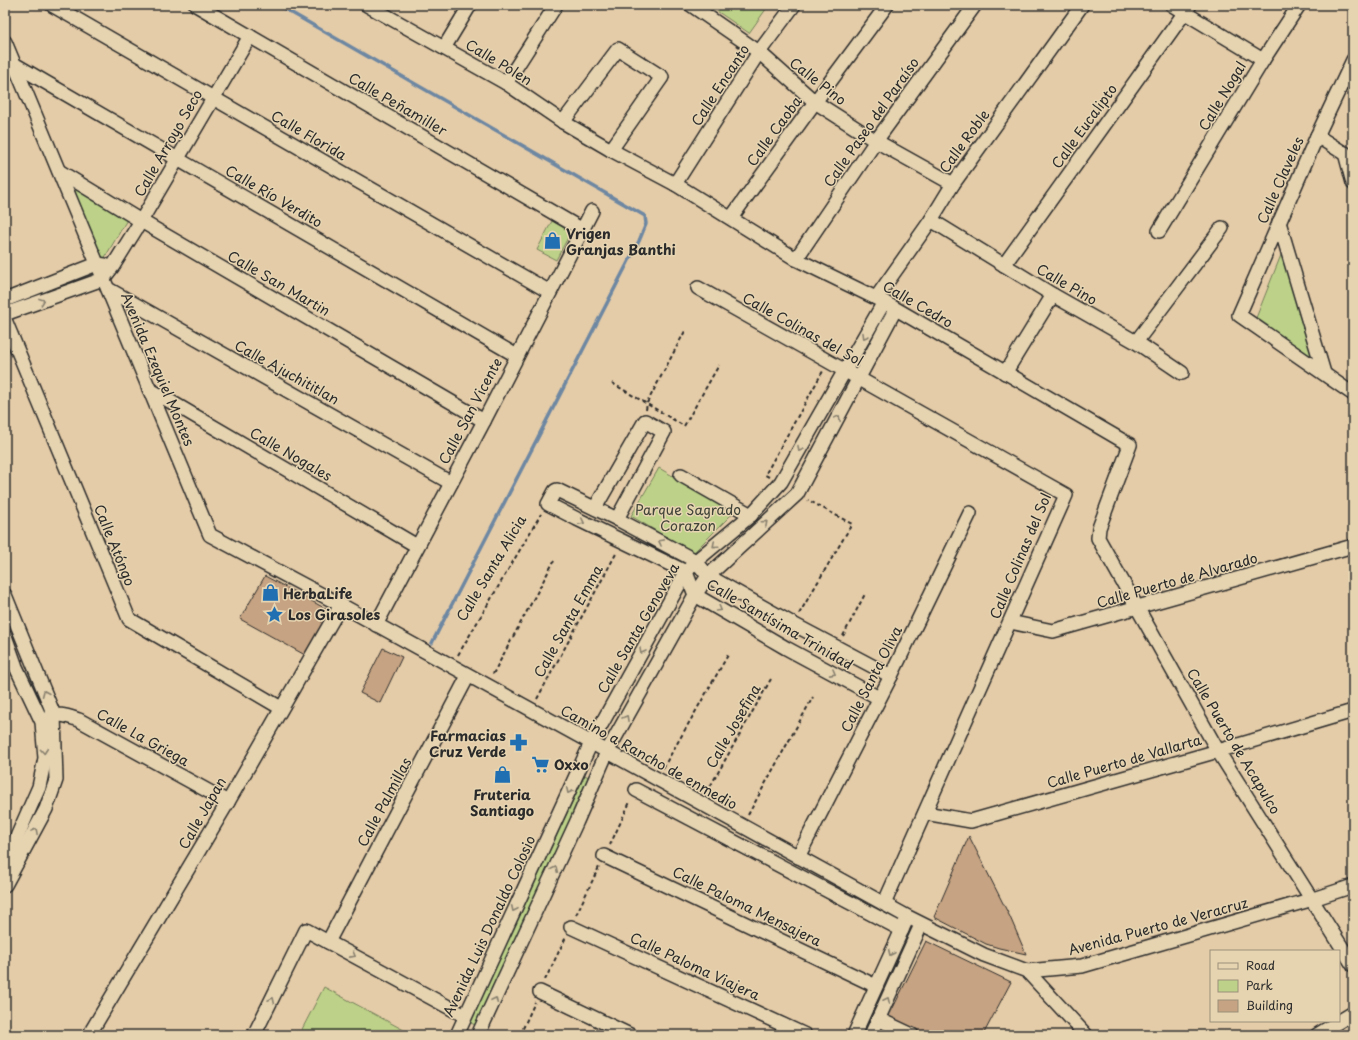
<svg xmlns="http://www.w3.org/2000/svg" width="1358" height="1040" viewBox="0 0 1358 1040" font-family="'Playpen Sans',sans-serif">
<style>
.green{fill:#bdd288;stroke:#747e5a}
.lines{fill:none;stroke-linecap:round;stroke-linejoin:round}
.stream{stroke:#6d87a2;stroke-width:3.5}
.building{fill:#c6a382;stroke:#2b2b2b}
.minor-casing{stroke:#2b2b2b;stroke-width:16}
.path{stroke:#2b2b2b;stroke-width:2;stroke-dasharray:4 3;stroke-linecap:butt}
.minor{stroke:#e6d4b1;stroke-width:13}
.oneway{stroke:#88806e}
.labels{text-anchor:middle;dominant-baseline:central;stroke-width:3;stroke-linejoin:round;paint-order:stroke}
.street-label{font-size:14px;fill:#2b2b2b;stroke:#e6d4b1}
.poi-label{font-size:14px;font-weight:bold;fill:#2b2b2b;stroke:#e6d4b1;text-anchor:start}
.park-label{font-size:14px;fill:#414439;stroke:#e6d4b1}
</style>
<rect width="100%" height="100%" fill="#e5cca8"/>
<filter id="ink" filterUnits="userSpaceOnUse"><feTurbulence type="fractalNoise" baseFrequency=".025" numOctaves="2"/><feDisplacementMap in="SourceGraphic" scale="8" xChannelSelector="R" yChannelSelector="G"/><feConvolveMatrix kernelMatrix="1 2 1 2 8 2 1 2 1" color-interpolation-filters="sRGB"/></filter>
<g filter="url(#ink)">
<g class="green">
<path d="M 708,5 L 769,5 L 749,33 Z"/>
<path d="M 71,187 L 128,218 L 104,259 L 100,260 Z"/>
<path d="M 552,221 L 571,232 L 556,260 L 537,250 Z"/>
<path d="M 1283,250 L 1317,363 L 1256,318 Z"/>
<path d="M 659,468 L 734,512 L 693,553 L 631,516 Z"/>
<path d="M 585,775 L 590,778 L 475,1025 L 469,1022 Z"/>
<path d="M 324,987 L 413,1035 L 299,1035 Z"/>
</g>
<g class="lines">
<path class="stream" d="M 278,5 L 645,216 L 646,224 L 639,241 L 432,643"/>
</g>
<g class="building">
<path d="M 265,576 L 330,611 L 305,655 L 240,619 Z"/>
<path d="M 383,648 L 402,657 L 380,703 L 360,693 Z"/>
<path d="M 969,836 L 1010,917 L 1026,954 L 999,948 L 986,944 L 934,917 Z"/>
<path d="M 926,941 L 1011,982 L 983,1035 L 923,1035 L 888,1018 Z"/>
</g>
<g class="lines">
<defs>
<g id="minor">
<path d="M 52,5 L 550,292"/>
<path d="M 196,5 L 583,230"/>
<path d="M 367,5 L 506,83 L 563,122 L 611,150 L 675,184 L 796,259 L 884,302 L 1130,445 L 1099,528 L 1098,538 L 1218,751 L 1353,965"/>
<path d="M 691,5 L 759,52 L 815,102 L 876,141 L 953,184"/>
<path d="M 1172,5 L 1263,60"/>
<path d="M 5,42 L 210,535 L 341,605 L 908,917 L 984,955 L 1027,971 L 1082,966 L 1313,899 L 1353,886"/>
<path d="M 444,48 L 470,5"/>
<path d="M 1353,60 L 1317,136 L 1239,315 L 1353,394"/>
<path d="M 14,64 L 517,356"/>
<path d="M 506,83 L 556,5"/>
<path d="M 563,122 L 618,49 L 662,77 L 611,150"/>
<path d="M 1317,136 L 1353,159"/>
<path d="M 1345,153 L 1353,183"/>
<path d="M 59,171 L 141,221 L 484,421"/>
<path d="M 675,184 L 759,52 L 794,5"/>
<path d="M 731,218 L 815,102 L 887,5"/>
<path d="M 931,220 L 1053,295 L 1136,342 L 1182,373"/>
<path d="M 1279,222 L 1324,373"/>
<path d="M 1159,231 L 1263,60 L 1299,5"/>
<path d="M 796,259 L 876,141 L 975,5"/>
<path d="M 1004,265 L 1190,5"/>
<path d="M 698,288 L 1066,495 L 884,904"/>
<path d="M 108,289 L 451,483"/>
<path d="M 876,298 L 931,220 L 953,184 L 1082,5"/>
<path d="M 5,300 L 97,264 L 105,265"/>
<path d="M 5,314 L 103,279 L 113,266 L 141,221 L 250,36"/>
<path d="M 5,320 L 129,619 L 281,708"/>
<path d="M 1136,342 L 1222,228"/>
<path d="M 1005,373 L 1053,295"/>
<path d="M 149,389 L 417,546"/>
<path d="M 681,475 L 751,515"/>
<path d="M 595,508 L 645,421 L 664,432 L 617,519"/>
<path d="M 5,595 L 54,715 L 56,780 L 46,809 L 5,885"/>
<path d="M 1010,622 L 1053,631 L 1353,546"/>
<path d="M 376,625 L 484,421 L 592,211"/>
<path d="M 5,636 L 16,667 L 42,722 L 45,758 L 39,787 L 5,864"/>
<path d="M 879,698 L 786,648 L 695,595 L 686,572 L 577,519 L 548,504 L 555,491 L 557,490 L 617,519 L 696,561 L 708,576 L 793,624 L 891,676"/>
<path d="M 47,719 C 58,712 67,716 79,720 L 228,802"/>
<path d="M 636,790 L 902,930"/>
<path d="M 925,813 L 971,821 L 1218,751 L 1353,711"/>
<path d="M 604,856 L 876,986"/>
<path d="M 798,857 L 891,676 L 970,513"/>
<path d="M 571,927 L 805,1035"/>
<path d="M 328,942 L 468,676"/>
<path d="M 1027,971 L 1086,1035"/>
<path d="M 540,992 L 630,1035"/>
<path d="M 878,1019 L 912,1035"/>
<path d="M 89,1035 L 228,802 L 341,605"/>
<path d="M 254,1035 L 306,930 L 465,1016"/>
<path d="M 457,1035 L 591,743 L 686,572 L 696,561 L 751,515 L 781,482 L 884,302"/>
<path d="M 478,1035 L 577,821 L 607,752 L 695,595 L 708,576 L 797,494 L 895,310"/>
<path d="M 854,1035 L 905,923"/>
<path d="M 871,1035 L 921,925"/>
<path d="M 1317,1035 L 1353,1013"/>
</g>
</defs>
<use href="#minor" class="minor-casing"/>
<g class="path">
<path d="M 612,383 L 684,426 L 719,365"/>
<path d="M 646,410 L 647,403 L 685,331"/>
<path d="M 769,477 L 765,475 L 823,371"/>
<path d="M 799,614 L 852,524 L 808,500"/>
<path d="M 843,636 L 865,594"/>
<path d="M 458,655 L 541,514"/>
<path d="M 493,674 L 554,561"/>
<path d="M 537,699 L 617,552"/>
<path d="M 663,768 L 728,655"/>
<path d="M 707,792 L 771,679"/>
<path d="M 748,815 L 813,697"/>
<path d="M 610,845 L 630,802"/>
<path d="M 576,915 L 599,867"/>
<path d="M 545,980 L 566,937"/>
<path d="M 520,1035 L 535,1002"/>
</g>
<use href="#minor" class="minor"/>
</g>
<defs><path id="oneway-chevron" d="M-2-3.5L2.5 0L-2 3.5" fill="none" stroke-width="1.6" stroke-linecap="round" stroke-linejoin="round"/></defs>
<g class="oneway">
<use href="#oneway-chevron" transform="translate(42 301) rotate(-20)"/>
<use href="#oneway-chevron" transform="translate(865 336) rotate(120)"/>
<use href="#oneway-chevron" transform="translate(838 418) rotate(-62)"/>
<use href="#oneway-chevron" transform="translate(800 449) rotate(120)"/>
<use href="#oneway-chevron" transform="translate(582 522) rotate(26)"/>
<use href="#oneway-chevron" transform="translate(765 523) rotate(-42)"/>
<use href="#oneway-chevron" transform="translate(661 542) rotate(-152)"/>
<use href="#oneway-chevron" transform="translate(715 545) rotate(140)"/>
<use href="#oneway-chevron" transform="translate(719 609) rotate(30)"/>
<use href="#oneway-chevron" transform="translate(642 651) rotate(119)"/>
<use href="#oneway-chevron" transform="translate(833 673) rotate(29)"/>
<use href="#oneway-chevron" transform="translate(45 693) rotate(-113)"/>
<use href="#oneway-chevron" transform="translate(626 718) rotate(-61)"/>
<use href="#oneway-chevron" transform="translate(44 751) rotate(85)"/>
<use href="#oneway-chevron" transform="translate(569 791) rotate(115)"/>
<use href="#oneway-chevron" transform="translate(35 831) rotate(-62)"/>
<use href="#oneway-chevron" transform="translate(555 869) rotate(-65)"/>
<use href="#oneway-chevron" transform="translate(514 909) rotate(115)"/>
<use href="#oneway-chevron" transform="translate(891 953) rotate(115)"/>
<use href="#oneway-chevron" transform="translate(353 955) rotate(29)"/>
<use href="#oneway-chevron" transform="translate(272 1000) rotate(-64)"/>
<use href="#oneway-chevron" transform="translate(495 1000) rotate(-65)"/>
<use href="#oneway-chevron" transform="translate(887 1000) rotate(-65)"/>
</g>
</g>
<defs>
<symbol id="shop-bare" viewBox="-9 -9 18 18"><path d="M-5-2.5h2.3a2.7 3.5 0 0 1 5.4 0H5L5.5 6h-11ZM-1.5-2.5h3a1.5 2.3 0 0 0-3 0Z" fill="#1f6fb2" stroke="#e6d4b1" stroke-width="2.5" paint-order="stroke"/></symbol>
<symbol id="sight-bare" viewBox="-9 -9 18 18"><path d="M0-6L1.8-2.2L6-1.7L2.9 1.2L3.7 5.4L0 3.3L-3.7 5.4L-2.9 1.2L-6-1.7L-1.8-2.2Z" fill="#1f6fb2" stroke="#e6d4b1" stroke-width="2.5" paint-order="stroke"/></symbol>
<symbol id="pharmacy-bare" viewBox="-9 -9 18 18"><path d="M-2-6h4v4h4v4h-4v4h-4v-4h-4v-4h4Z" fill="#1f6fb2" stroke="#e6d4b1" stroke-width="2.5" paint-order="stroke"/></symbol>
<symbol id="supermarket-bare" viewBox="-9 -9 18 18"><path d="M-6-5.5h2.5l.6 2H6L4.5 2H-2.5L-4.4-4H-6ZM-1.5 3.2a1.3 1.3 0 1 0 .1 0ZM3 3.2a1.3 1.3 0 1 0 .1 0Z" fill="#1f6fb2" stroke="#e6d4b1" stroke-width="2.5" paint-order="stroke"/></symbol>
</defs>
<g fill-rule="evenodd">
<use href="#shop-bare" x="540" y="228" width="25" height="25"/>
<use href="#shop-bare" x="258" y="580" width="25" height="25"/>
<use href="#sight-bare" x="262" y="602" width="25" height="25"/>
<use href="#pharmacy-bare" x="506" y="730" width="25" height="25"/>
<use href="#supermarket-bare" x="528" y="752" width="25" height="25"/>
<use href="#shop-bare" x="490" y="762" width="25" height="25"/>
</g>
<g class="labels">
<g class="street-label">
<text transform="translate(499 62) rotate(31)">Calle Polen</text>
<text transform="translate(818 81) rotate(38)">Calle Pino</text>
<text transform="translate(720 85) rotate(-57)">Calle Encanto</text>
<text transform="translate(1222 96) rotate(-59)">Calle Nogal</text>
<text transform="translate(398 104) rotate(30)">Calle Peñamiller</text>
<text transform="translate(871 122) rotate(-55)">Calle Paseo del Paraíso</text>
<text transform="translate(1084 126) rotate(-54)">Calle Eucalipto</text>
<text transform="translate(774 131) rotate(-54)">Calle Caoba</text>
<text transform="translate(309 135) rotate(30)">Calle Florida</text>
<text transform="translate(964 141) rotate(-54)">Calle Roble</text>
<text transform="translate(168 143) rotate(-60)">Calle Arroyo Seco</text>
<text transform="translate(1280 180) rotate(-66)">Calle Claveles</text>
<text transform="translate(274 196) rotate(30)">Calle Río Verdito</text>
<text transform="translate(279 283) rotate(30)">Calle San Martin</text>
<text transform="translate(1067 284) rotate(30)">Calle Pino</text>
<text transform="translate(918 304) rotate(30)">Calle Cedro</text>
<text transform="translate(803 329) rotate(29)">Calle Colinas del Sol</text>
<text transform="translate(158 369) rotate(67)">Avenida Ezequiel Montes</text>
<text transform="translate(287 372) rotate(29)">Calle Ajuchititlan</text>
<text transform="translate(470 411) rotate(-62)">Calle San Vicente</text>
<text transform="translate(291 454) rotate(30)">Calle Nogales</text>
<text transform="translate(115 545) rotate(68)">Calle Atóngo</text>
<text transform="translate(1020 556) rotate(-67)">Calle Colinas del Sol</text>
<text transform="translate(491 568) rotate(-59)">Calle Santa Alicia</text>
<text transform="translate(1177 580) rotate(-16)">Calle Puerto de Alvarado</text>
<text transform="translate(568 621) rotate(-61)">Calle Santa Emma</text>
<text transform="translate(780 624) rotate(30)">Calle Santísima Trinidad</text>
<text transform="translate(638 628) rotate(-60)">Calle Santa Genoveva</text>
<text transform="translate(871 679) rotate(-63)">Calle Santa Oliva</text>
<text transform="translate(733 726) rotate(-60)">Calle Josefina</text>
<text transform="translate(143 737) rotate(29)">Calle La Griega</text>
<text transform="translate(1234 741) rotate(59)">Calle Puerto de Acapulco</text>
<text transform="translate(649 757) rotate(29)">Camino a Rancho de enmedio</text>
<text transform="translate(1124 761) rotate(-16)">Calle Puerto de Vallarta</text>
<text transform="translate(384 802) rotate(-62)">Calle Palmillas</text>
<text transform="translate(202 813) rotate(-60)">Calle Japan</text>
<text transform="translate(747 906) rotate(26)">Calle Paloma Mensajera</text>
<text transform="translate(489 926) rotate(-65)">Avenida Luis Donaldo Colosio</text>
<text transform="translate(1158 926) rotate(-15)">Avenida Puerto de Veracruz</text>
<text transform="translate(695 966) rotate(25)">Calle Paloma Viajera</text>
</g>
<g class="poi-label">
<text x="566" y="233">Vrigen<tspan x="566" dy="16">Granjas Banthi</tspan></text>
<text x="283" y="593">HerbaLife</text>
<text x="288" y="614">Los Girasoles</text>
<text x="506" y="735" text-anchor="end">Farmacias<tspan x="506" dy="16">Cruz Verde</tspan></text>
<text x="554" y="764">Oxxo</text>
<text x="502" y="794" text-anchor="middle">Fruteria<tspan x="502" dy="16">Santiago</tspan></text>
</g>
<g class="park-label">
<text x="688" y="509">Parque Sagrado<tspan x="688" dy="16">Corazon</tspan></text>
</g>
</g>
<rect width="1358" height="1040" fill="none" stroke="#e6d4b1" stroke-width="20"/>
<rect x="10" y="10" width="1338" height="1020" fill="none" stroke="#2b2b2b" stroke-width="1.5" filter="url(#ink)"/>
<rect x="1210" y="950" width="130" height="72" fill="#e6d4b1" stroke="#9b907b"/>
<rect x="1218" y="963" width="20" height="6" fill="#e6d4b1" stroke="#9b907b"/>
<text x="1246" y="970" font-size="12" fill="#2b2b2b">Road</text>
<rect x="1218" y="980" width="20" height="12" fill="#bdd288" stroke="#9b907b"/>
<text x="1246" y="990" font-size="12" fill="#2b2b2b">Park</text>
<rect x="1218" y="1000" width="20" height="12" fill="#c6a382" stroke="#9b907b"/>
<text x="1246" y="1010" font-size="12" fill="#2b2b2b">Building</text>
</svg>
